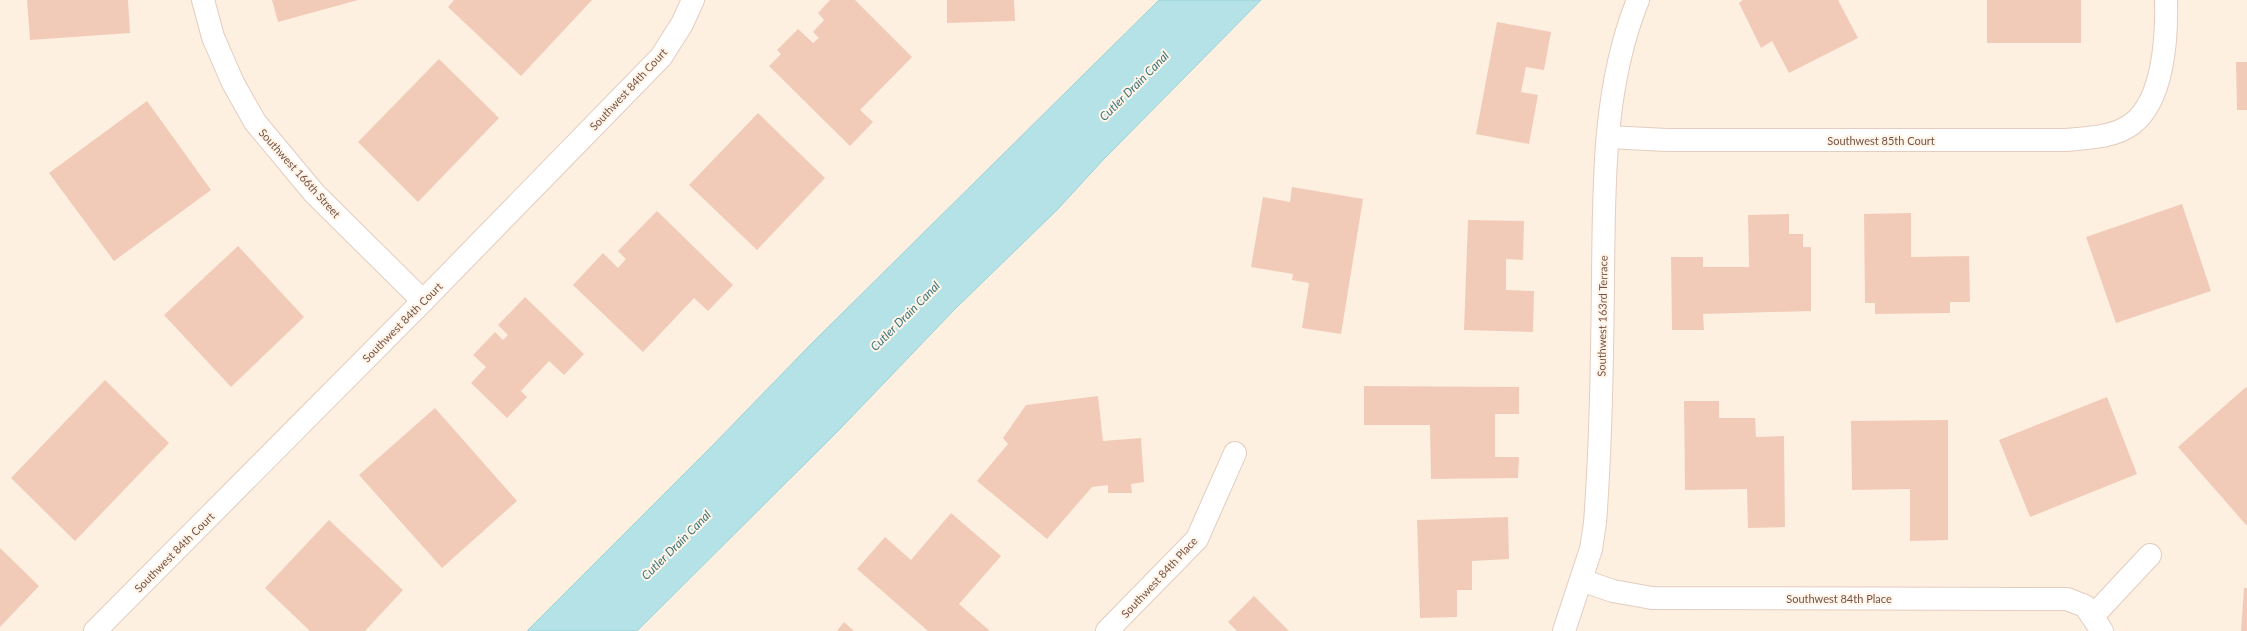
<svg xmlns="http://www.w3.org/2000/svg" width="2247" height="631" viewBox="0 0 2247 631" font-family="Lato,sans-serif">
<style>
.water{fill:#b5e2e6;stroke:#9bd3d8}
.building{fill:#f2cbb8}
.lines{fill:none;stroke-linecap:round;stroke-linejoin:round}
.minor-casing{stroke:#e3cdc0;stroke-width:24}
.minor{stroke:#fff;stroke-width:22}
.labels{text-anchor:middle;dominant-baseline:central;stroke-width:4;stroke-linejoin:round;paint-order:stroke}
.street-label{font-size:11px;fill:#745447;stroke:#fff4e7}
.water-label{font-size:12px;font-style:italic;fill:#3b747a;stroke:#fff4e7}
</style>
<rect width="100%" height="100%" fill="#fdf0e1"/>
<path class="water" d="M 1159,0 L 1261,0 L 1103,160 L 1057,210 L 955,309 L 838,431 L 637,631 L 527,631 L 712,446 L 811,344 Z"/>
<g class="building">
<path d="M 27,0 L 128,0 L 130,33 L 30,40 Z"/>
<path d="M 272,0 L 358,0 L 278,22 Z"/>
<path d="M 454,0 L 592,0 L 521,76 L 448,7 Z"/>
<path d="M 830,0 L 855,0 L 912,57 L 860,110 L 873,122 L 850,146 L 769,66 L 781,54 L 777,50 L 798,29 L 813,43 L 819,38 L 813,32 L 824,20 L 818,13 Z"/>
<path d="M 947,0 L 1014,0 L 1015,21 L 947,23 Z"/>
<path d="M 1743,0 L 1838,0 L 1858,38 L 1789,73 L 1772,41 L 1761,48 L 1739,3 Z"/>
<rect x="1987" y="0" width="94" height="43"/>
<path d="M 1497,22 L 1551,32 L 1544,70 L 1526,67 L 1521,92 L 1538,95 L 1529,144 L 1476,134 Z"/>
<path d="M 439,59 L 499,118 L 418,202 L 358,142 Z"/>
<path d="M 2236,62 L 2247,62 L 2247,110 L 2237,110 Z"/>
<path d="M 147,101 L 211,190 L 114,261 L 49,173 Z"/>
<path d="M 758,113 L 825,178 L 757,250 L 689,185 Z"/>
<path d="M 1292,187 L 1363,199 L 1341,334 L 1302,328 L 1309,283 L 1292,280 L 1293,274 L 1251,267 L 1263,197 L 1290,202 Z"/>
<path d="M 2182,204 L 2211,291 L 2116,323 L 2086,237 Z"/>
<path d="M 657,211 L 733,285 L 708,311 L 694,298 L 643,352 L 573,285 L 603,253 L 618,268 L 626,259 L 618,251 Z"/>
<path d="M 1911,213 L 1911,257 L 1969,256 L 1970,302 L 1950,302 L 1950,313 L 1875,314 L 1875,303 L 1865,303 L 1864,214 Z"/>
<path d="M 1789,214 L 1789,234 L 1803,234 L 1803,247 L 1811,247 L 1811,311 L 1703,314 L 1704,330 L 1672,330 L 1671,257 L 1703,257 L 1703,267 L 1749,267 L 1748,215 Z"/>
<path d="M 1468,220 L 1524,221 L 1523,260 L 1506,259 L 1506,290 L 1534,291 L 1533,332 L 1464,330 Z"/>
<path d="M 238,246 L 304,317 L 231,387 L 164,315 Z"/>
<path d="M 525,297 L 584,354 L 564,375 L 549,361 L 521,391 L 527,397 L 507,418 L 471,383 L 486,367 L 473,355 L 495,332 L 503,340 L 508,335 L 498,325 Z"/>
<path d="M 105,380 L 169,443 L 75,541 L 11,478 Z"/>
<path d="M 1364,386 L 1519,387 L 1519,414 L 1495,414 L 1495,457 L 1519,457 L 1518,478 L 1431,479 L 1430,425 L 1364,425 Z"/>
<path d="M 2246,387 L 2247,388 L 2247,526 L 2178,447 Z"/>
<path d="M 1098,396 L 1103,441 L 1141,438 L 1144,482 L 1131,484 L 1132,493 L 1108,493 L 1108,485 L 1092,487 L 1047,539 L 977,481 L 1008,444 L 1003,438 L 1026,405 Z"/>
<path d="M 2107,397 L 2137,474 L 2030,517 L 1999,440 Z"/>
<path d="M 1684,401 L 1719,401 L 1719,418 L 1755,418 L 1756,437 L 1784,436 L 1785,527 L 1748,528 L 1747,489 L 1685,490 Z"/>
<path d="M 435,408 L 517,501 L 442,568 L 359,475 Z"/>
<path d="M 1948,420 L 1948,540 L 1910,541 L 1910,489 L 1852,490 L 1851,421 Z"/>
<path d="M 951,513 L 1001,556 L 959,604 L 990,631 L 928,631 L 857,569 L 885,537 L 911,560 Z"/>
<path d="M 1508,517 L 1509,559 L 1472,561 L 1472,590 L 1457,590 L 1457,617 L 1420,618 L 1417,520 Z"/>
<path d="M 329,520 L 403,590 L 365,631 L 310,631 L 265,588 Z"/>
<path d="M 0,548 L 39,586 L 0,627 Z"/>
<path d="M 2244,588 L 2247,588 L 2247,631 L 2241,631 Z"/>
<path d="M 1254,596 L 1289,631 L 1237,631 L 1228,622 Z"/>
<path d="M 844,622 L 854,631 L 837,631 Z"/>
</g>
<g class="lines">
<defs>
<g id="minor">
<path d="M 203,0 L 213,37 L 233,83 L 255,122 L 314,193 L 423,301"/>
<path d="M 1608,137 L 1667,140 L 2065,140 C 2087,138 2113,138 2132,124 C 2164,100 2167,36 2166,0"/>
<path d="M 1581,580 L 1613,591 L 1652,598 L 2067,599 L 2085,606 L 2102,631"/>
<path d="M 2093,616 L 2150,555"/>
<path d="M 95,631 L 423,301 L 661,57 L 682,24 L 693,0"/>
<path d="M 1107,631 L 1197,539 L 1235,453"/>
<path d="M 1564,631 L 1591,549 L 1595,523 C 1601,443 1602,363 1603,284 C 1604,189 1602,89 1638,0"/>
</g>
</defs>
<use href="#minor" class="minor-casing"/>
<use href="#minor" class="minor"/>
</g>
<g class="labels">
<g class="street-label">
<text transform="translate(628 89) rotate(-47)">Southwest 84th Court</text>
<text x="1881" y="140">Southwest 85th Court</text>
<text transform="translate(300 173) rotate(48)">Southwest 166th Street</text>
<text transform="translate(1602 316) rotate(-89)">Southwest 163rd Terrace</text>
<text transform="translate(402 322) rotate(-45)">Southwest 84th Court</text>
<text transform="translate(174 552) rotate(-45)">Southwest 84th Court</text>
<text transform="translate(1159 577) rotate(-47)">Southwest 84th Place</text>
<text x="1839" y="598">Southwest 84th Place</text>
</g>
<g class="water-label">
<text transform="translate(1134 86) rotate(-45)">Cutler Drain Canal</text>
<text transform="translate(905 316) rotate(-45)">Cutler Drain Canal</text>
<text transform="translate(676 545) rotate(-45)">Cutler Drain Canal</text>
</g>
</g>
</svg>
